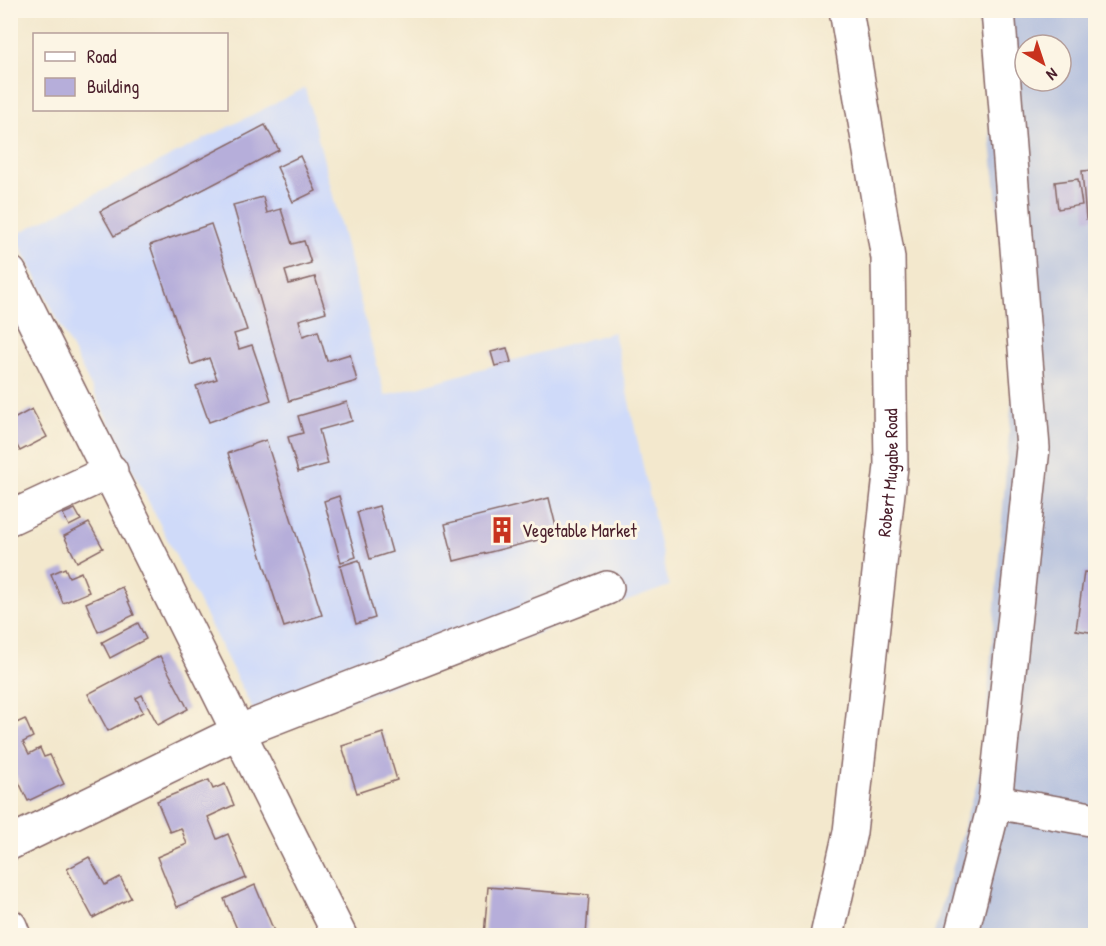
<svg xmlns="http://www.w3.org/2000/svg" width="1106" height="946" viewBox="0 0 1106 946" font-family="'Patrick Hand',sans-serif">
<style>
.built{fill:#cfdaf9}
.industrial{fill:#bac4de;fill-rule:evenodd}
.building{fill:#b6aeda}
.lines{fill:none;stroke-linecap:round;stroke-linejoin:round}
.minor-casing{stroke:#856564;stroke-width:36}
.major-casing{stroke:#856564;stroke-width:36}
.minor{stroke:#fff;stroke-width:33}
.major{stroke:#fff;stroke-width:33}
.labels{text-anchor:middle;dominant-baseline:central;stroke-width:6;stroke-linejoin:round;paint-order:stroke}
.street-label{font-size:18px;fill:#4a1f2b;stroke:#fcf5e5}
.poi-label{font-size:18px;fill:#4a1f2b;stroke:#fcf5e5;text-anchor:start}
</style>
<rect width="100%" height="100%" fill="#fcf5e5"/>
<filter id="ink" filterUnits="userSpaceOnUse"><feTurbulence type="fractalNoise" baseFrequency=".0167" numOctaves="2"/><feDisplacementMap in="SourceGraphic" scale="12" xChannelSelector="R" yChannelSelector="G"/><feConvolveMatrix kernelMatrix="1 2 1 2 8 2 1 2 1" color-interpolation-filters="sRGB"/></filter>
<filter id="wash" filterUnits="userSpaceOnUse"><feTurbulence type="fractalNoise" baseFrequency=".008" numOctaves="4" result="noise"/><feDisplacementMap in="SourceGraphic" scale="24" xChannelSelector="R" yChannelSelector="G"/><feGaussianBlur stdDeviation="1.35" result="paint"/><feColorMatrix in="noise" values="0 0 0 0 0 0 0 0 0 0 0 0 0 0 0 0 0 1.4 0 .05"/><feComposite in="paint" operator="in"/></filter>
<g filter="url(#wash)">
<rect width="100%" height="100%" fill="#f3e8cd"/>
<path class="built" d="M 305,88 L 385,396 L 614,332 L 669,586 L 264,732 L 15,235 Z"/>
<path class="industrial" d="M 978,11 L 1095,11 L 1095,935 L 933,936 L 982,765 L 1014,372 ZM 1025,45 L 1061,45 L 1061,81 L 1025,81 Z"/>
<g id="blocks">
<g class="building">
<path d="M 265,125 L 279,150 L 114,236 L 100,211 Z"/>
<path d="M 300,156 L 316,191 L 293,202 L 277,167 Z"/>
<path d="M 1096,170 L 1096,218 L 1086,219 L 1082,171 Z"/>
<path d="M 1078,179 L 1082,205 L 1058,209 L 1055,182 Z"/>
<path d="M 263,197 L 267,213 L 281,209 L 292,244 L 304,241 L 311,263 L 285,271 L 289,284 L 315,277 L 326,312 L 299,320 L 303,336 L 318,331 L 327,361 L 350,354 L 357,381 L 289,401 L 233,205 Z"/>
<path d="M 211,224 L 247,330 L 234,334 L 239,349 L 252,345 L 271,400 L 209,422 L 196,386 L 217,379 L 209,358 L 191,365 L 150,245 Z"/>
<path d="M 507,348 L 511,362 L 495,366 L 491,352 Z"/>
<path d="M 347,402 L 352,421 L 319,430 L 328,464 L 298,472 L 288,437 L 303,433 L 298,416 Z"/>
<path d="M 32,409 L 47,437 L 20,451 L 10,433 L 10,421 Z"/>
<path d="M 266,440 L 322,615 L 284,627 L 228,453 Z"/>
<path d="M 339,496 L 356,557 L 341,562 L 324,501 Z"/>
<path d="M 549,498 L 558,535 L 454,561 L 445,524 Z"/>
<path d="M 379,506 L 392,552 L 370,559 L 357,512 Z"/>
<path d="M 75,509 L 81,520 L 69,526 L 63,514 Z"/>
<path d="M 89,523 L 103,548 L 77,562 L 64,536 Z"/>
<path d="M 359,560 L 375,618 L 356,624 L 340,566 Z"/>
<path d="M 65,568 L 69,577 L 81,572 L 89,592 L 63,603 L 51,574 Z"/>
<path d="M 1084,572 L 1096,573 L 1096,633 L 1076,630 Z"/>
<path d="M 122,587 L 134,615 L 98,632 L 86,603 Z"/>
<path d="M 138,623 L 146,639 L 110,658 L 102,642 Z"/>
<path d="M 160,656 L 188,709 L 158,725 L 142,695 L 136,698 L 143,712 L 108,731 L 88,694 Z"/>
<path d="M 25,719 L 33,737 L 23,742 L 29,754 L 40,748 L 44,757 L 50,755 L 64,784 L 28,801 L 10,764 L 15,760 L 10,750 L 10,726 Z"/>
<path d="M 383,733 L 397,780 L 357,793 L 342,746 Z"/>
<path d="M 209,780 L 213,789 L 225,784 L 234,805 L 208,817 L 217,839 L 228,834 L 246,878 L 177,907 L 157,857 L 187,844 L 181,828 L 170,832 L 157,801 Z"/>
<path d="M 89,857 L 105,885 L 120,877 L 131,898 L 93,918 L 67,869 Z"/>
<path d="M 255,885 L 276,936 L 240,936 L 224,899 Z"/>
<path d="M 488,887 L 589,895 L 586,936 L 484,936 Z"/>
</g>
</g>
</g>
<g filter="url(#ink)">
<use href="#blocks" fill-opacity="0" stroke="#856564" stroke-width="1.5"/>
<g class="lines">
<defs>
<g id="minor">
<path d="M 10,273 L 340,936"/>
<path d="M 10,518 L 111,471"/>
<path d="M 995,802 L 1096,820"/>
<path d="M 10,843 L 240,731 L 607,588"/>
<path d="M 10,926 L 14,936"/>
<path d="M 961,936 L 995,802 L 1033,448 L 998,10"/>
</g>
<g id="major">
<path id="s1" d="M 827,936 L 850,832 L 891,466 L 888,258 L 846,10"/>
</g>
</defs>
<use href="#minor" class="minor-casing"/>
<use href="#major" class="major-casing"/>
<use href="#minor" class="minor"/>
<use href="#major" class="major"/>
</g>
</g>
<defs>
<symbol id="building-bare" viewBox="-9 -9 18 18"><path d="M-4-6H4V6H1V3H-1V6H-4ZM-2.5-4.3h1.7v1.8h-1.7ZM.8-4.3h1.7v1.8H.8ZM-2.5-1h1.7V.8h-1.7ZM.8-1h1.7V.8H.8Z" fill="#c8321e" stroke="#fcf5e5" stroke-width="2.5" paint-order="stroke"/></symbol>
</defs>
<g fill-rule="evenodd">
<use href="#building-bare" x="483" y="511" width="38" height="38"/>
</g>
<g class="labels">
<g class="street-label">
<text stroke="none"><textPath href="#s1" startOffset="468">Robert Mugabe Road</textPath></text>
</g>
<g class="poi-label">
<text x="522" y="530">Vegetable Market</text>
</g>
</g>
<rect width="1106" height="946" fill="none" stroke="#fcf5e5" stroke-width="36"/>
<rect x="33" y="33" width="195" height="78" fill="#fcf5e5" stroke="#b59f9b" stroke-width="1.5"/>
<rect x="45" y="52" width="30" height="9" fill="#ffffff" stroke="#b59f9b" stroke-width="1.5"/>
<text x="87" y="63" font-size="18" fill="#4a1f2b">Road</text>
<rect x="45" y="78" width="30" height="18" fill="#b6aeda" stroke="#b59f9b" stroke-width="1.5"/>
<text x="87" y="93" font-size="18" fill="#4a1f2b">Building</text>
<g transform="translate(1043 63) rotate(141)"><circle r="28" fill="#fcf5e5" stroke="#b59f9b" stroke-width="1.5"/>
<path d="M0-4.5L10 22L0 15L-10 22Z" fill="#c8321e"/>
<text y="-9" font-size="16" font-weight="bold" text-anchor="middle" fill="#4a1f2b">N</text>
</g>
</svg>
